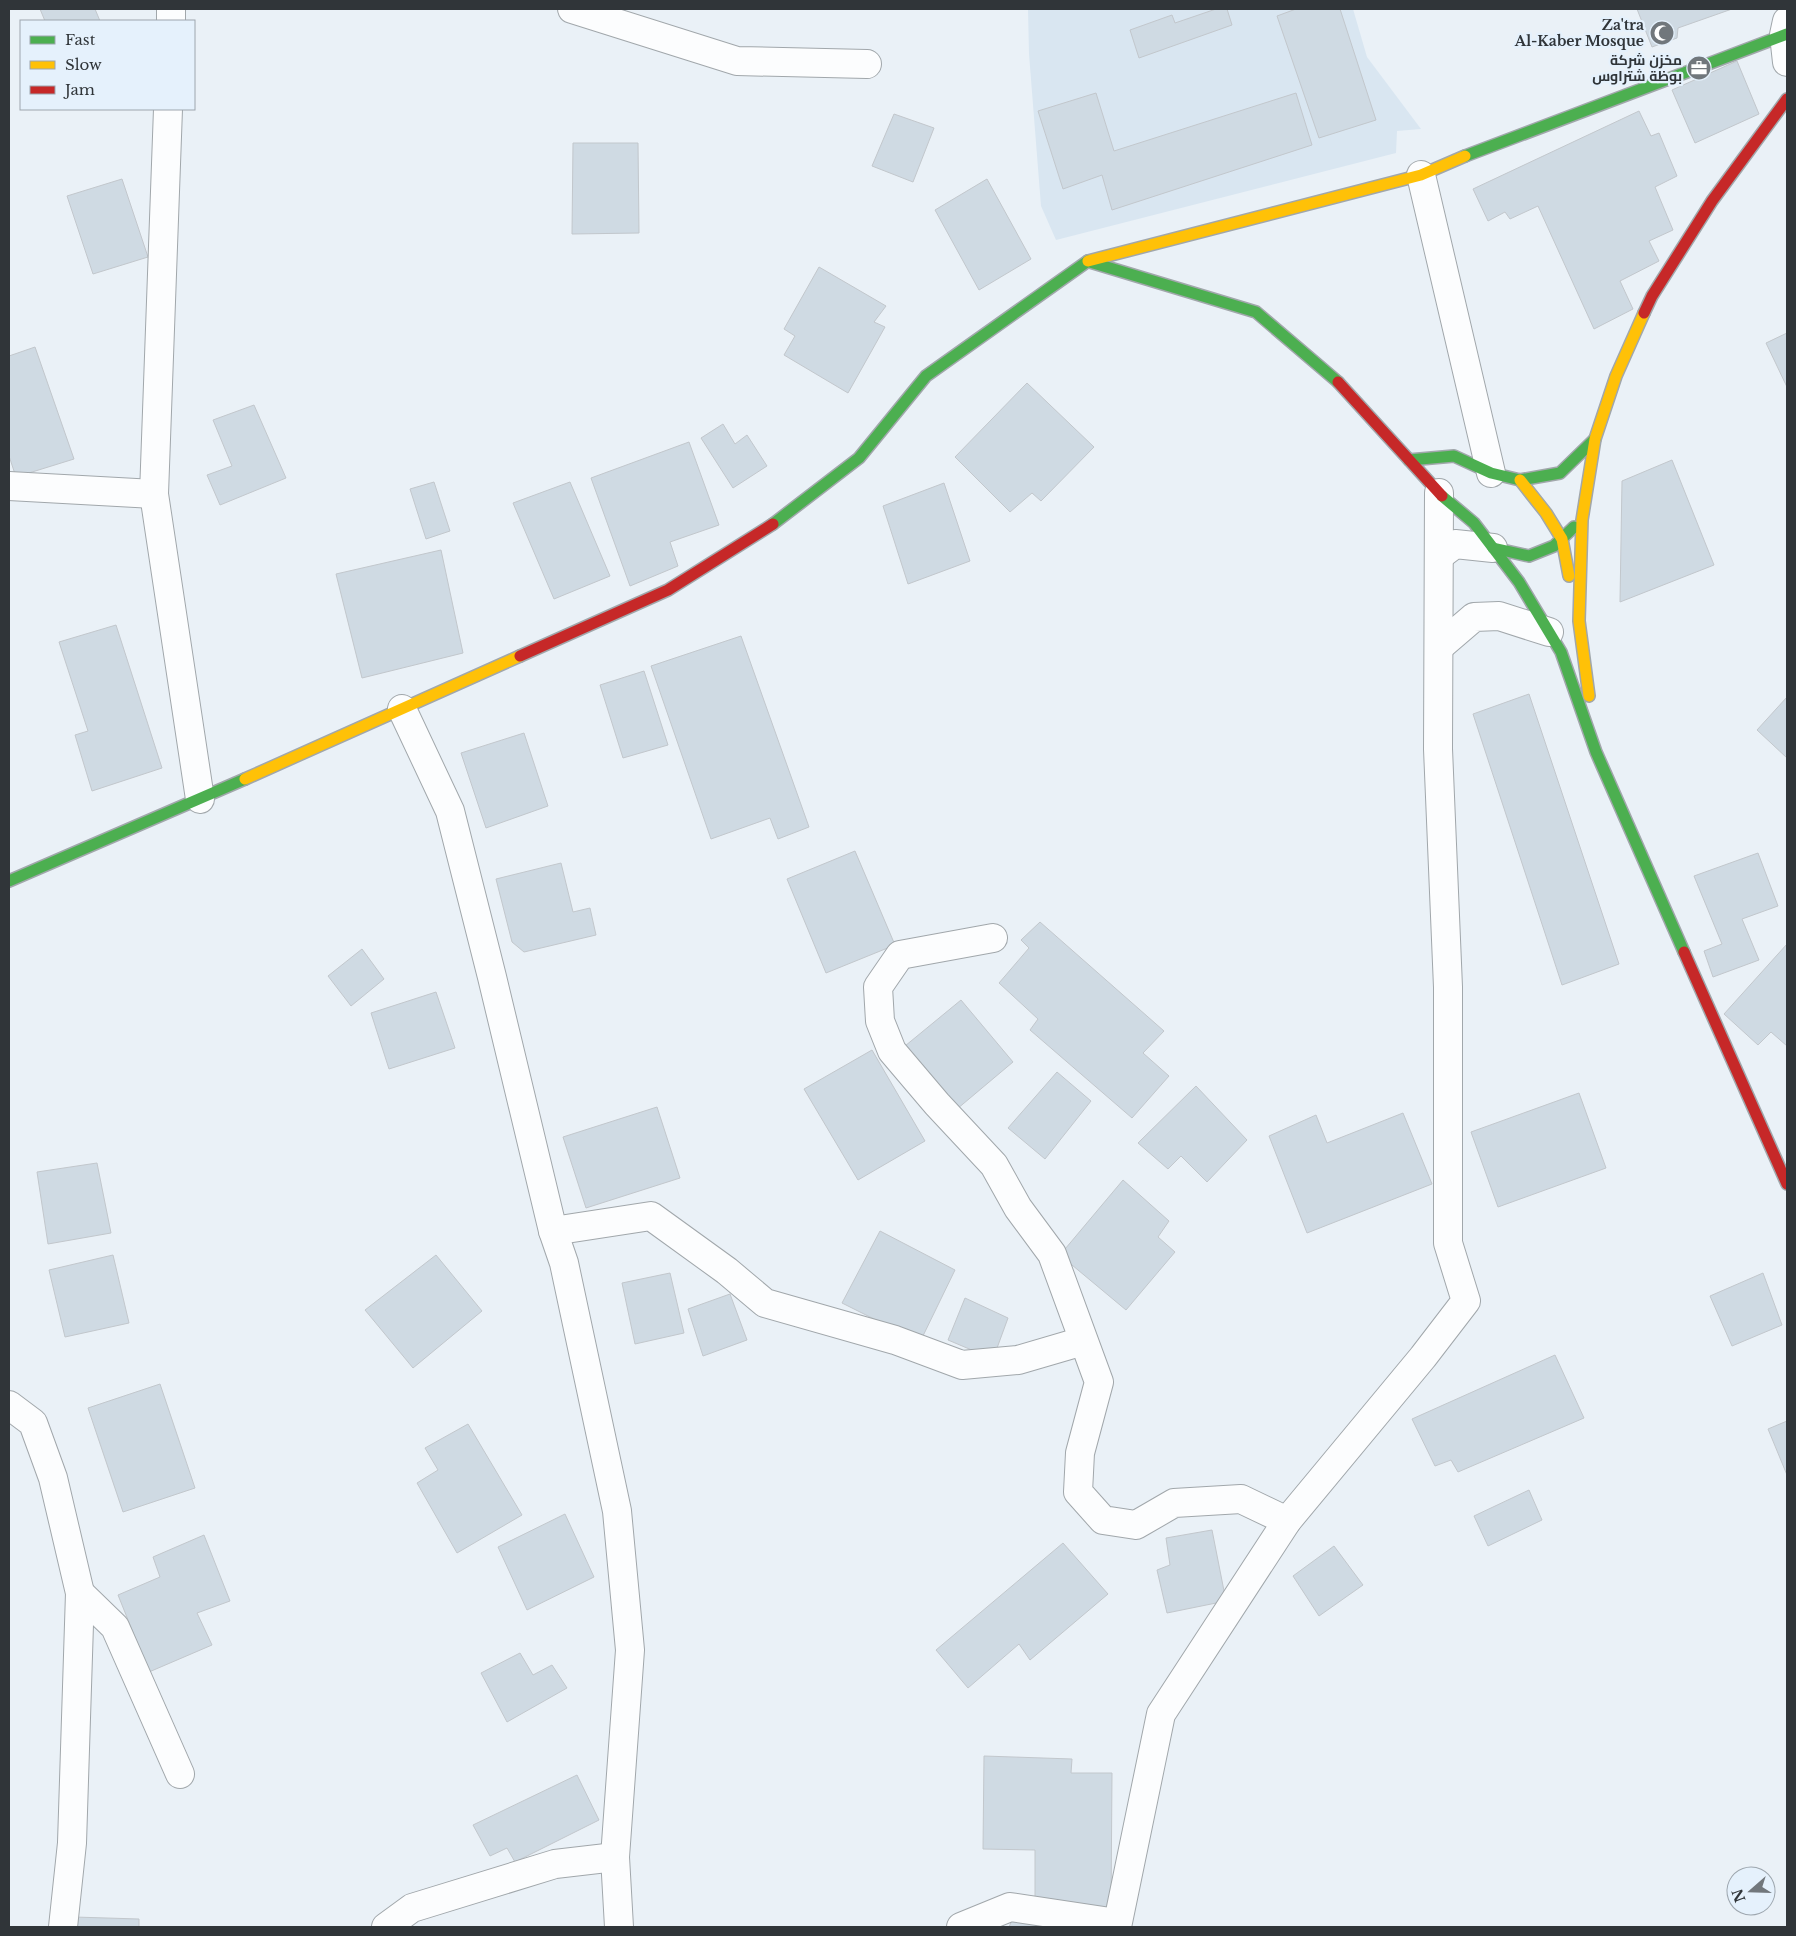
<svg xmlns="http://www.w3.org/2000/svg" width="1796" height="1936" viewBox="0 0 1796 1936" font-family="'Libre Baskerville',Cairo,serif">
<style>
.built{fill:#d9e6f1}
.building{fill:#cfdae3;stroke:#c2c7cc}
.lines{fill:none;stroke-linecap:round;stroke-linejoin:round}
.street-casing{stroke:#a1a7ab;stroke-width:30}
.fast-casing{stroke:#a1a7ab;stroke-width:14}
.slow-casing{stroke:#a1a7ab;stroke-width:14}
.jam-casing{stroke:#a1a7ab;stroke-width:14}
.street{stroke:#fcfdfe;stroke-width:28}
.fast{stroke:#4caf50;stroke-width:11}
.slow{stroke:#ffc107;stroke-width:11}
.jam{stroke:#c62828;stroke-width:11}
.labels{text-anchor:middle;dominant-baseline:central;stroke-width:4.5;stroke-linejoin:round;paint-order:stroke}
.poi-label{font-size:14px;font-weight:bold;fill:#303539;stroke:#e5f1fc;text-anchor:end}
</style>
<rect width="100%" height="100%" fill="#eaf1f7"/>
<path class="built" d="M 1028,9 L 1353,9 L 1367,57 L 1421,129 L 1397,131 L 1396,153 L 1056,240 L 1041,206 L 1029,54 Z"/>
<g class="building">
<path d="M 40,9 L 95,9 L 100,21 L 45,21 Z"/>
<path d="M 1216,9 L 1227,9 L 1232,25 L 1139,58 L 1130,30 L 1172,15 L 1175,23 Z"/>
<path d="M 1296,9 L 1340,9 L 1376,120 L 1319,138 L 1277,16 Z"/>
<path d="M 1637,9 L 1732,9 L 1678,28 L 1677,38 L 1652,47 Z"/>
<path d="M 1737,61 L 1759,114 L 1695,143 L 1672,90 Z"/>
<path d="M 1096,93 L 1114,151 L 1296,93 L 1312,145 L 1112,210 L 1102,175 L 1063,189 L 1038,111 Z"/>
<path d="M 1639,111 L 1651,136 L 1659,133 L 1677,176 L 1655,187 L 1673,230 L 1649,241 L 1659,261 L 1620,281 L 1633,309 L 1594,329 L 1538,206 L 1510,219 L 1505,212 L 1488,221 L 1473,189 Z"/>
<path d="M 894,114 L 934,128 L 913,182 L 872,166 Z"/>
<path d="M 573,143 L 638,143 L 639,233 L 572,234 Z"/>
<path d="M 122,179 L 148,257 L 93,274 L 67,196 Z"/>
<path d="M 987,179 L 1031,259 L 979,290 L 935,210 Z"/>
<path d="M 819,267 L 886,306 L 874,322 L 885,327 L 848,393 L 784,355 L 795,336 L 784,329 Z"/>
<path d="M 1787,333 L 1787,387 L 1766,343 Z"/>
<path d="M 35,347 L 74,459 L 16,477 L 9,456 L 9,356 Z"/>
<path d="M 1027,383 L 1094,447 L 1041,501 L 1032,493 L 1010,512 L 955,457 Z"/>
<path d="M 254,405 L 286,478 L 220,505 L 207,475 L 232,466 L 213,420 Z"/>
<path d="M 723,424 L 735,444 L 747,435 L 767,466 L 733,488 L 701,438 Z"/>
<path d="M 689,442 L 719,525 L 670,542 L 678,566 L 630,586 L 591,478 Z"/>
<path d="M 1672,460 L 1714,565 L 1620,602 L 1622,481 Z"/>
<path d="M 434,482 L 450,531 L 426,539 L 410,489 Z"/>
<path d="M 570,482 L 610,576 L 554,599 L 513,503 Z"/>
<path d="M 944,483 L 970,561 L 908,584 L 883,506 Z"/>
<path d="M 441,550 L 463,653 L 362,678 L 336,574 Z"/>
<path d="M 116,625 L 162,768 L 92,791 L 75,735 L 88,731 L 59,642 Z"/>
<path d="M 741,636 L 809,827 L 778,839 L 770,818 L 711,839 L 651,666 Z"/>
<path d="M 644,671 L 668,745 L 623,758 L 600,685 Z"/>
<path d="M 1529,694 L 1619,964 L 1562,985 L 1473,714 Z"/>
<path d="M 1787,697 L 1787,758 L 1757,730 Z"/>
<path d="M 524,733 L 548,806 L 486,828 L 461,753 Z"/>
<path d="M 855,851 L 895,945 L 826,973 L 787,879 Z"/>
<path d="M 1758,853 L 1778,906 L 1742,919 L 1759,960 L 1713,977 L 1704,951 L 1722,944 L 1694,876 Z"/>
<path d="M 561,863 L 573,912 L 590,908 L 596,935 L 524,952 L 512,942 L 496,879 Z"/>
<path d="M 1040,922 L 1164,1031 L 1143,1053 L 1169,1076 L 1132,1118 L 1030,1030 L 1038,1019 L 999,983 L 1029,948 L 1021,940 Z"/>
<path d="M 1787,944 L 1787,1046 L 1771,1032 L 1758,1045 L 1724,1014 Z"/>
<path d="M 362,949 L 384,979 L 351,1006 L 328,976 Z"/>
<path d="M 436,992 L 455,1048 L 389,1069 L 371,1013 Z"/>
<path d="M 961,1000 L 1013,1062 L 957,1109 L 905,1046 Z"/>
<path d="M 872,1050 L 925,1141 L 858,1180 L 804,1089 Z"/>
<path d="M 1057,1072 L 1091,1101 L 1045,1159 L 1008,1128 Z"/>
<path d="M 1196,1086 L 1247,1140 L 1207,1182 L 1181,1156 L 1168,1169 L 1138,1143 Z"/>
<path d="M 1579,1093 L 1606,1168 L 1498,1207 L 1471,1132 Z"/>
<path d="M 657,1107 L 680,1178 L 586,1208 L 563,1137 Z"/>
<path d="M 1403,1113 L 1432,1184 L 1307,1233 L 1269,1136 L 1316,1115 L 1327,1143 Z"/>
<path d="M 97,1163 L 111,1233 L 48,1244 L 37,1172 Z"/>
<path d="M 1123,1180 L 1169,1221 L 1158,1237 L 1175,1252 L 1126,1310 L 1060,1255 Z"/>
<path d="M 880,1231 L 955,1270 L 920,1342 L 842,1303 Z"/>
<path d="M 113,1255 L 129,1323 L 65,1337 L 49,1270 Z"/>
<path d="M 436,1255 L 482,1311 L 413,1368 L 365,1310 Z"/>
<path d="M 670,1273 L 684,1333 L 635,1344 L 622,1283 Z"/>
<path d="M 1763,1273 L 1782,1325 L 1732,1346 L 1710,1296 Z"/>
<path d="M 730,1294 L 747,1340 L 703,1356 L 688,1309 Z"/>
<path d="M 965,1298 L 1008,1318 L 993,1359 L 948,1340 Z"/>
<path d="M 1555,1355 L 1584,1418 L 1458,1472 L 1451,1460 L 1435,1466 L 1412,1419 Z"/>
<path d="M 160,1384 L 195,1488 L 123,1512 L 88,1408 Z"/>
<path d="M 1787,1421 L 1787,1475 L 1768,1429 Z"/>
<path d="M 468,1424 L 522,1515 L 457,1553 L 417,1483 L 438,1470 L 425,1448 Z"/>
<path d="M 1529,1490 L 1542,1520 L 1488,1546 L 1474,1516 Z"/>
<path d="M 565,1514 L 594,1577 L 527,1610 L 498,1547 Z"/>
<path d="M 1212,1530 L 1226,1601 L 1167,1613 L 1157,1570 L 1170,1565 L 1166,1538 Z"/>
<path d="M 204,1535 L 230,1601 L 197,1613 L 212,1645 L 149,1672 L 118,1595 L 160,1577 L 153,1557 Z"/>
<path d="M 1063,1543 L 1108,1594 L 1030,1660 L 1019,1644 L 968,1688 L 936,1650 Z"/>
<path d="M 1334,1546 L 1363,1585 L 1319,1616 L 1293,1576 Z"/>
<path d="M 520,1653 L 533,1675 L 552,1665 L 567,1688 L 507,1722 L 481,1673 Z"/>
<path d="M 984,1756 L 1072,1759 L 1071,1773 L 1112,1773 L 1111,1908 L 1035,1906 L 1035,1850 L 983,1849 Z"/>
<path d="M 577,1775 L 599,1820 L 515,1862 L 507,1848 L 490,1856 L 473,1825 Z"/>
<path d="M 74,1917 L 139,1919 L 139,1927 L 73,1927 Z"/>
<path d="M 1013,1918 L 1067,1927 L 1009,1927 Z"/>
</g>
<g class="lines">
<defs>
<g id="street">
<path d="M 572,9 L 737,61 L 867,64"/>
<path d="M 171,21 L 171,9"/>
<path d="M 1787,21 L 1784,35 L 1787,62"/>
<path d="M 168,109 L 154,494 L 200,799"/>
<path d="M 1421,175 L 1491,473"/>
<path d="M 9,486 L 154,494"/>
<path d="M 1439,556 L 1455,544 L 1493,548"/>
<path d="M 1439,647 L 1474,617 L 1499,616 L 1549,632"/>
<path d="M 402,709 L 450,811 L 492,977 L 553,1231 L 564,1263 L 617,1511 L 630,1650 L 615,1857 L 619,1927"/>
<path d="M 993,938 L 900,955 L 878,987 L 880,1021 L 892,1051 L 937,1104 L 994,1165 L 1018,1208 L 1052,1254 L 1099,1382 L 1080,1453 L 1078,1492 L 1103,1520 L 1136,1525 L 1174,1503 L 1241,1499 L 1287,1521"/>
<path d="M 553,1231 L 651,1216 L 727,1271 L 765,1303 L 895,1340 L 962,1365 L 1018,1360 L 1083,1341"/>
<path d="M 9,1405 L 33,1423 L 53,1478 L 80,1593 L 72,1843 L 63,1927"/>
<path d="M 80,1593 L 115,1627 L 180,1774"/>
<path d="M 386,1927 L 412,1908 L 555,1864 L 615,1857"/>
<path d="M 961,1927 L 1010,1907 L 1117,1923"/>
<path d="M 1117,1927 L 1161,1714 L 1287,1521 L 1423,1357 L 1466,1301 L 1448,1243 L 1448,987 L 1438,749 L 1439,493"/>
</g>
<g id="fast">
<path d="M 1465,156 L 1787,34"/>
<path d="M 1090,262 L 1256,312 L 1338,382"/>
<path d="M 1409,460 L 1454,456 L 1491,473 L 1520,480 L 1560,473 L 1595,439"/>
<path d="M 1442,496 L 1474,523 L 1519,582 L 1561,652 L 1596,752 L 1684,952"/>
<path d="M 773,524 L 859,458 L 926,376 L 1088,261"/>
<path d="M 1493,548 L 1529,556 L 1554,546 L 1574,527"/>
<path d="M 9,881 L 245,779"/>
</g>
<g id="slow">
<path d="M 1088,261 L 1421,175 L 1465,156"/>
<path d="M 1520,480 L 1546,513 L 1562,539 L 1569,576"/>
<path d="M 1589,696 L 1579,621 L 1582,520 L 1595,439 L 1616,376 L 1644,313"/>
<path d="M 245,779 L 520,656"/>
</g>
<g id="jam">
<path d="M 1644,313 L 1652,296 L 1712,201 L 1787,99"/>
<path d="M 1338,382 L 1442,496"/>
<path d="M 520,656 L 668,590 L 773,524"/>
<path d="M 1684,952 L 1787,1184"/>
</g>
</defs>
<use href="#street" class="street-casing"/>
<use href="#fast" class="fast-casing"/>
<use href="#slow" class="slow-casing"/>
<use href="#jam" class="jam-casing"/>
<use href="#street" class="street"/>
<use href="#fast" class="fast"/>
<use href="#slow" class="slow"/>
<use href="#jam" class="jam"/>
</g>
<defs>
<symbol id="mosque-disc" viewBox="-11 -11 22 22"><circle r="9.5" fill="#71777c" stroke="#e5f1fc"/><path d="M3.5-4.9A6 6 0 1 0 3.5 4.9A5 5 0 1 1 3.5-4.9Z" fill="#fff"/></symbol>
<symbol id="office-disc" viewBox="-11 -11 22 22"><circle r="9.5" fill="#71777c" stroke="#e5f1fc"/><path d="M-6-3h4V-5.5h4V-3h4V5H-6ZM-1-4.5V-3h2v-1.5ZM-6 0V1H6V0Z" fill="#fff"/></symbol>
</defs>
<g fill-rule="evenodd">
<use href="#mosque-disc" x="1648" y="19" width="28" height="28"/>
<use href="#office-disc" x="1685" y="54" width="28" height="28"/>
</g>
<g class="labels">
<g class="poi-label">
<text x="1644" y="25">Za'tra<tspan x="1644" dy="16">Al-Kaber Mosque</tspan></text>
<text x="1682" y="60">مخزن شركة<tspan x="1682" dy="16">بوظة شتراوس</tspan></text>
</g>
</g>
<rect width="1796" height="1936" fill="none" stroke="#303539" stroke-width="20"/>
<rect x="20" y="20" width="175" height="90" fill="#e5f1fc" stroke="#9da6ae"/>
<rect x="30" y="36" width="25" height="8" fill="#4caf50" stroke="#9da6ae"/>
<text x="65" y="45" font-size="15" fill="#303539">Fast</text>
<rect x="30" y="61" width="25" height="8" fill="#ffc107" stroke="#9da6ae"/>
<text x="65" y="70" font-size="15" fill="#303539">Slow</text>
<rect x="30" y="86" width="25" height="8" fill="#c62828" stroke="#9da6ae"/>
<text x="65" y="95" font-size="15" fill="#303539">Jam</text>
<g transform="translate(1751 1891) rotate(250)"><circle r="24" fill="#e5f1fc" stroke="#9da6ae"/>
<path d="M0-4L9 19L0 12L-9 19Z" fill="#71777c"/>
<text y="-8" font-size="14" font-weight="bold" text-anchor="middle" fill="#303539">N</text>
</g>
</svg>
